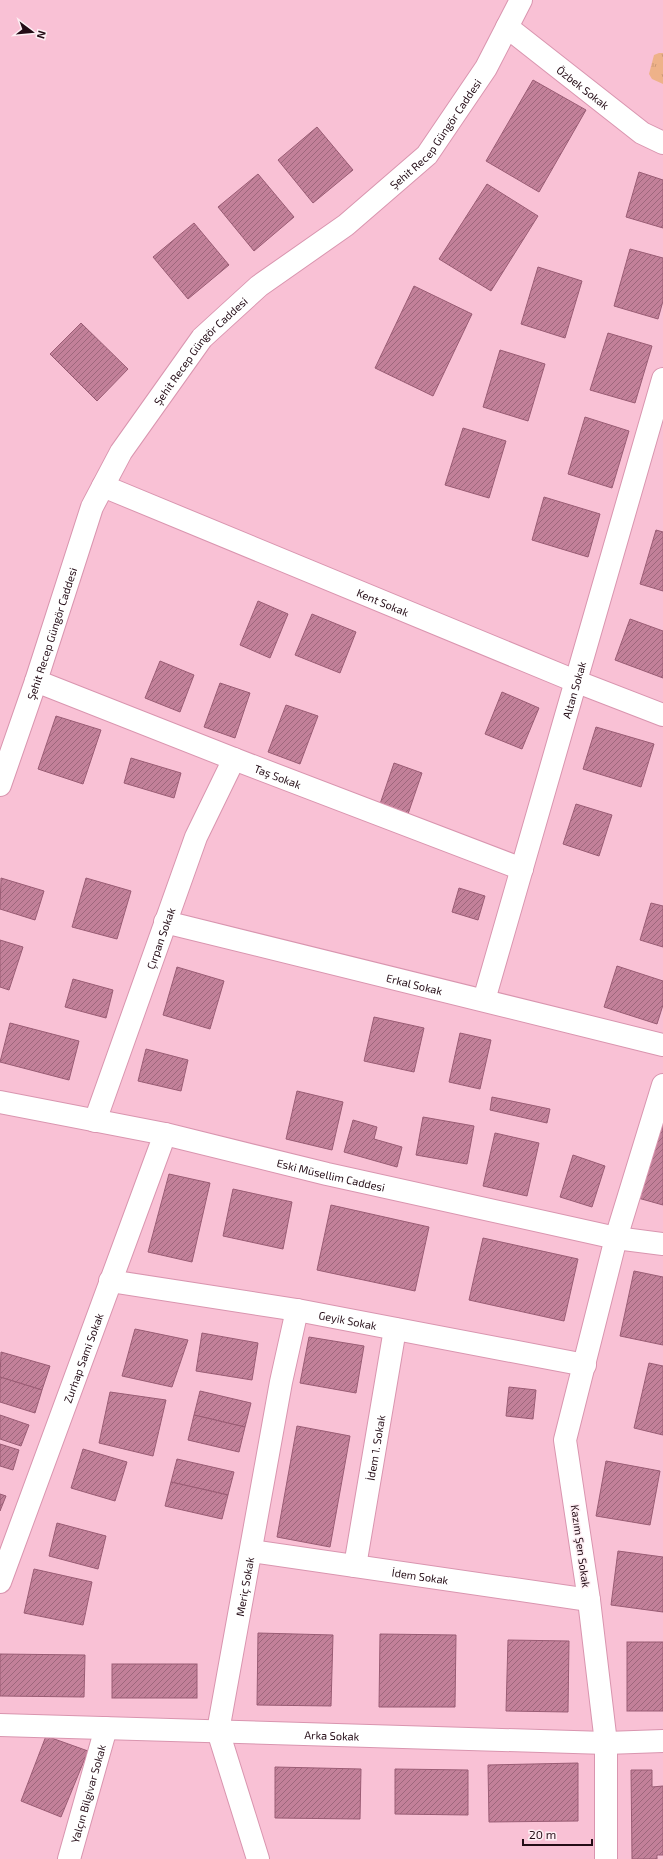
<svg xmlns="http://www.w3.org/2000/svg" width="663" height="1859" viewBox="0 0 663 1859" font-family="'Exo 2',sans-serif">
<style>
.park{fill:url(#park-tufts)}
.building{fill:url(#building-hatch);stroke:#9a5c74}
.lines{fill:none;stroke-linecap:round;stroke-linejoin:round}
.street-casing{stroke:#d995af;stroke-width:24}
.secondary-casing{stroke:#d995af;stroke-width:24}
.street{stroke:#fff;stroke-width:22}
.secondary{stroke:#fff;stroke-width:22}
.labels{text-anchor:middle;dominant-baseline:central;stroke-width:3;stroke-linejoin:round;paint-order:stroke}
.street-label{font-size:11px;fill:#240c16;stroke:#feeff4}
</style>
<defs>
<pattern id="park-tufts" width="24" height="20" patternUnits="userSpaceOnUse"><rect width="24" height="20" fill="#eeb289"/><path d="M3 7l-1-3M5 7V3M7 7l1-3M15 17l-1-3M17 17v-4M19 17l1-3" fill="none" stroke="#cc9876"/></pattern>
<pattern id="building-hatch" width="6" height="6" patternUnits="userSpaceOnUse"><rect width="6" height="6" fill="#c28099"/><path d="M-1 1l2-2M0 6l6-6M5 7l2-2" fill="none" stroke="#9d677c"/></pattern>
</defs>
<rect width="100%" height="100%" fill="#f9c1d5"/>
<path class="park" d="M 659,53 L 663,53 L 663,84 L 652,79 L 649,74 L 654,55 Z"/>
<g class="building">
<path d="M 533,80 L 586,110 L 539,192 L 486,161 Z"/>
<path d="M 317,127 L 353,170 L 313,203 L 278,160 Z"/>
<path d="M 639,172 L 663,180 L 663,228 L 626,217 Z"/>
<path d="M 258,174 L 294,217 L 254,251 L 218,207 Z"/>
<path d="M 487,184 L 538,216 L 491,291 L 439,259 Z"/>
<path d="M 194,223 L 229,265 L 188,299 L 153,257 Z"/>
<path d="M 630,249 L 663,258 L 663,301 L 658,319 L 614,306 Z"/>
<path d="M 538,267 L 582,281 L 565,338 L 521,324 Z"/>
<path d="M 414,286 L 472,314 L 433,396 L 375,368 Z"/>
<path d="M 81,323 L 128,369 L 97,401 L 50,354 Z"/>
<path d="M 608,333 L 652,346 L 635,403 L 590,390 Z"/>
<path d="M 500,350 L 545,364 L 528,421 L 483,407 Z"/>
<path d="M 585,417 L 629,431 L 612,488 L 568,474 Z"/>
<path d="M 463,428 L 506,441 L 489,498 L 445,485 Z"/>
<path d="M 544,497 L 600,514 L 588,557 L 532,540 Z"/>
<path d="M 656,530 L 663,532 L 663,591 L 640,584 Z"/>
<path d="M 258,601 L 288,614 L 270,658 L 240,645 Z"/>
<path d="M 312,614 L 356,632 L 340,673 L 295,655 Z"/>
<path d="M 630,619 L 663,631 L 663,678 L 615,660 Z"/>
<path d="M 160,661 L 194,675 L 180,712 L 145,698 Z"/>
<path d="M 220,683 L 250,693 L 235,738 L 204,727 Z"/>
<path d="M 502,692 L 539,708 L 522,749 L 485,734 Z"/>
<path d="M 286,705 L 318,716 L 300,764 L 268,752 Z"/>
<path d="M 56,716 L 101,730 L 83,784 L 38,769 Z"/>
<path d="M 596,727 L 654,744 L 641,787 L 583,769 Z"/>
<path d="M 131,758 L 181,773 L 174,798 L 124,783 Z"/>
<path d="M 394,763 L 422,773 L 408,814 L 380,804 Z"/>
<path d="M 576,804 L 612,815 L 599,856 L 563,844 Z"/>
<path d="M 1,878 L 44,891 L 35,920 L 0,909 Z"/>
<path d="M 86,878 L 131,891 L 117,939 L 72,927 Z"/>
<path d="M 459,888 L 485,896 L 478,920 L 452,912 Z"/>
<path d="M 651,903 L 663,906 L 663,947 L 640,940 Z"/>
<path d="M 0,940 L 23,947 L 9,990 L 0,987 Z"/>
<path d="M 617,966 L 663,981 L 663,1005 L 657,1024 L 604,1007 Z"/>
<path d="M 177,967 L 224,981 L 210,1029 L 163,1015 Z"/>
<path d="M 73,979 L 113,990 L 106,1018 L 65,1007 Z"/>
<path d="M 374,1017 L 424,1028 L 414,1072 L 364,1061 Z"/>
<path d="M 10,1023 L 79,1041 L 69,1080 L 0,1062 Z"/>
<path d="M 460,1033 L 491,1040 L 480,1089 L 449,1082 Z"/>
<path d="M 146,1049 L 188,1060 L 181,1091 L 138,1081 Z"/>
<path d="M 297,1091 L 343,1102 L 332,1150 L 286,1139 Z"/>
<path d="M 492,1097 L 550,1109 L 547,1123 L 490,1110 Z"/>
<path d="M 423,1117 L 474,1126 L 467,1164 L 416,1155 Z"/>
<path d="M 663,1117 L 663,1205 L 638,1198 Z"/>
<path d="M 353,1120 L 377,1127 L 374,1139 L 402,1147 L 397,1167 L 344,1152 Z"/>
<path d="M 495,1133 L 539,1143 L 527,1196 L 483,1186 Z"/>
<path d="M 573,1155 L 605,1166 L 592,1207 L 560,1197 Z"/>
<path d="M 169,1174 L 210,1183 L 192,1262 L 148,1252 Z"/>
<path d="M 233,1189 L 292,1202 L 283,1249 L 223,1236 Z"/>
<path d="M 331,1205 L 429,1227 L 415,1291 L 317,1270 Z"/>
<path d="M 483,1238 L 578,1259 L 564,1321 L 469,1300 Z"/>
<path d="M 634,1271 L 663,1277 L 663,1345 L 620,1336 Z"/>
<path d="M 135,1329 L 188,1340 L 172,1387 L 122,1376 Z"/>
<path d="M 202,1333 L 258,1343 L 252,1380 L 196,1371 Z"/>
<path d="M 309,1337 L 364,1346 L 356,1393 L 300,1383 Z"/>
<path d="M 1,1352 L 50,1366 L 42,1390 L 0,1377 Z"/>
<path d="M 649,1363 L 663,1366 L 663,1435 L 634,1428 Z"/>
<path d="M 0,1377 L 42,1390 L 35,1413 L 0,1402 Z"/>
<path d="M 509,1387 L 536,1390 L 533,1419 L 506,1416 Z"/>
<path d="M 200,1391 L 251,1403 L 245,1427 L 194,1415 Z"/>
<path d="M 110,1392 L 166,1400 L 153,1456 L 99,1443 Z"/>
<path d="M 0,1415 L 29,1425 L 21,1446 L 0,1439 Z"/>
<path d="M 194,1415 L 245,1427 L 239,1452 L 188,1440 Z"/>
<path d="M 297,1426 L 350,1436 L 330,1547 L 277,1537 Z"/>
<path d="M 0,1444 L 19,1450 L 13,1470 L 0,1466 Z"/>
<path d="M 83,1449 L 127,1462 L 115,1501 L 71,1488 Z"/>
<path d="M 177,1459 L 234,1472 L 228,1495 L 171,1482 Z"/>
<path d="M 606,1461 L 660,1471 L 650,1525 L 596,1516 Z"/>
<path d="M 171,1482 L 228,1495 L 222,1519 L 165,1506 Z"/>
<path d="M 0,1494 L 6,1496 L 0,1511 Z"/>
<path d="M 57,1523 L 106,1536 L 98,1569 L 49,1556 Z"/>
<path d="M 618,1551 L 663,1557 L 663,1612 L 611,1605 Z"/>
<path d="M 34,1569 L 92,1582 L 83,1625 L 24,1613 Z"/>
<path d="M 258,1633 L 333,1635 L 331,1706 L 257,1705 Z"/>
<path d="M 380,1634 L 456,1635 L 455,1707 L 379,1707 Z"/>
<path d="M 508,1640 L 569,1641 L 568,1712 L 506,1711 Z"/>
<rect x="627" y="1642" width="36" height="69"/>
<path d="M 0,1654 L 85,1655 L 84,1697 L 0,1696 Z"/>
<rect x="112" y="1664" width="85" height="34"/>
<path d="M 46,1736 L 88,1751 L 61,1817 L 21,1801 Z"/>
<path d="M 578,1763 L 578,1821 L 489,1822 L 488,1765 Z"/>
<path d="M 275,1767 L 361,1769 L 360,1819 L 275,1818 Z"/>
<path d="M 395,1769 L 468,1770 L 468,1815 L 395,1814 Z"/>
<path d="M 631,1770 L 652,1770 L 652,1787 L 663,1786 L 663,1855 L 657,1855 L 657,1859 L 632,1859 Z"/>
</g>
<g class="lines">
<defs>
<g id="street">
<path id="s1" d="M 507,27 L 642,133 L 663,143"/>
<path id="s2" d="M 103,486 L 575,681 L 663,715"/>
<path id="s3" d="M 36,681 L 234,759 L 522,869"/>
<path id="s4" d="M 165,922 L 663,1045"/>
<path id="s5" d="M 484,1000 L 663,379"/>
<path id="s6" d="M 95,1121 L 196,837 L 234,759"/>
<path id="s7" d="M 110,1281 L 297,1310 L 585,1365"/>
<path id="s8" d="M 252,1551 L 589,1600"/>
<path id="s9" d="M 355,1566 L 395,1329"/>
<path id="s10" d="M 0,1582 L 165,1134"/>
<path id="s11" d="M 0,1725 L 606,1743 L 663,1741"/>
<path id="s12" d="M 69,1859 L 106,1728"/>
<path id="s13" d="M 258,1859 L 218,1731 L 281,1382 L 297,1310"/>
<path d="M 606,1859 L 606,1743 L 589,1600 L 565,1440 L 616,1238 L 663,1085"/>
</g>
<g id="secondary">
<path id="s14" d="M 0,785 L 36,681 L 92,507 L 121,452 L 202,338 L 259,286 L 346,225 L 427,155 L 486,68 L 521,0"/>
<path id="s15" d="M 0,1102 L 165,1134 L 327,1174 L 616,1238 L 663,1244"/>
</g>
</defs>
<use href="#street" class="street-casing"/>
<use href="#secondary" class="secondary-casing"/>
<use href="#street" class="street"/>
<use href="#secondary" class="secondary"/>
</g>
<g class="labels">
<g class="street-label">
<text stroke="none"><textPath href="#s1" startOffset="97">Özbek Sokak</textPath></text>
<text stroke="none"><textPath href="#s14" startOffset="807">Şehit Recep Güngör Caddesi</textPath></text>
<text stroke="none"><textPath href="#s14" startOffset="484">Şehit Recep Güngör Caddesi</textPath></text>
<text stroke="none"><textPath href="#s2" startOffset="303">Kent Sokak</textPath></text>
<text stroke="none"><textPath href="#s14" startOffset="160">Şehit Recep Güngör Caddesi</textPath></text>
<text stroke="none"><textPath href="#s5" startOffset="323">Altan Sokak</textPath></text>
<text stroke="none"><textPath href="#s3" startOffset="260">Taş Sokak</textPath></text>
<text stroke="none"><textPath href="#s6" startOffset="194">Çırpan Sokak</textPath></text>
<text stroke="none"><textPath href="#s4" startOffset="257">Erkal Sokak</textPath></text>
<text stroke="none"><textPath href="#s15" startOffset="339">Eski Müsellim Caddesi</textPath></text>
<text stroke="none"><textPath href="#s7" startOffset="241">Geyik Sokak</textPath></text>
<text stroke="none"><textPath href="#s10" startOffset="239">Zurhap Sami Sokak</textPath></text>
<text stroke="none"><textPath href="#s9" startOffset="120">İdem 1. Sokak</textPath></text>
<text transform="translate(581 1546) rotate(82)">Kazım Şen Sokak</text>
<text stroke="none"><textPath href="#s8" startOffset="170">İdem Sokak</textPath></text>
<text stroke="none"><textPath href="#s13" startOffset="281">Meriç Sokak</textPath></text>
<text stroke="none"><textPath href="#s11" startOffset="332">Arka Sokak</textPath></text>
<text stroke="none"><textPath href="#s12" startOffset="68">Yalçın Bilgivar Sokak</textPath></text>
</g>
</g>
<g transform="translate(32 32) rotate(106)" stroke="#feeff4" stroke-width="3" paint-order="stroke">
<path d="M0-3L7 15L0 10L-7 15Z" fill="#240c16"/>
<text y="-6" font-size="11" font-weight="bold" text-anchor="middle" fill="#240c16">N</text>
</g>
<path d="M523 1839v6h69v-6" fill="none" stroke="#240c16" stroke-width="2"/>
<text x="529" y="1839" font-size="12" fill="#240c16" stroke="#feeff4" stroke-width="3" paint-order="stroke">20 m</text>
</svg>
